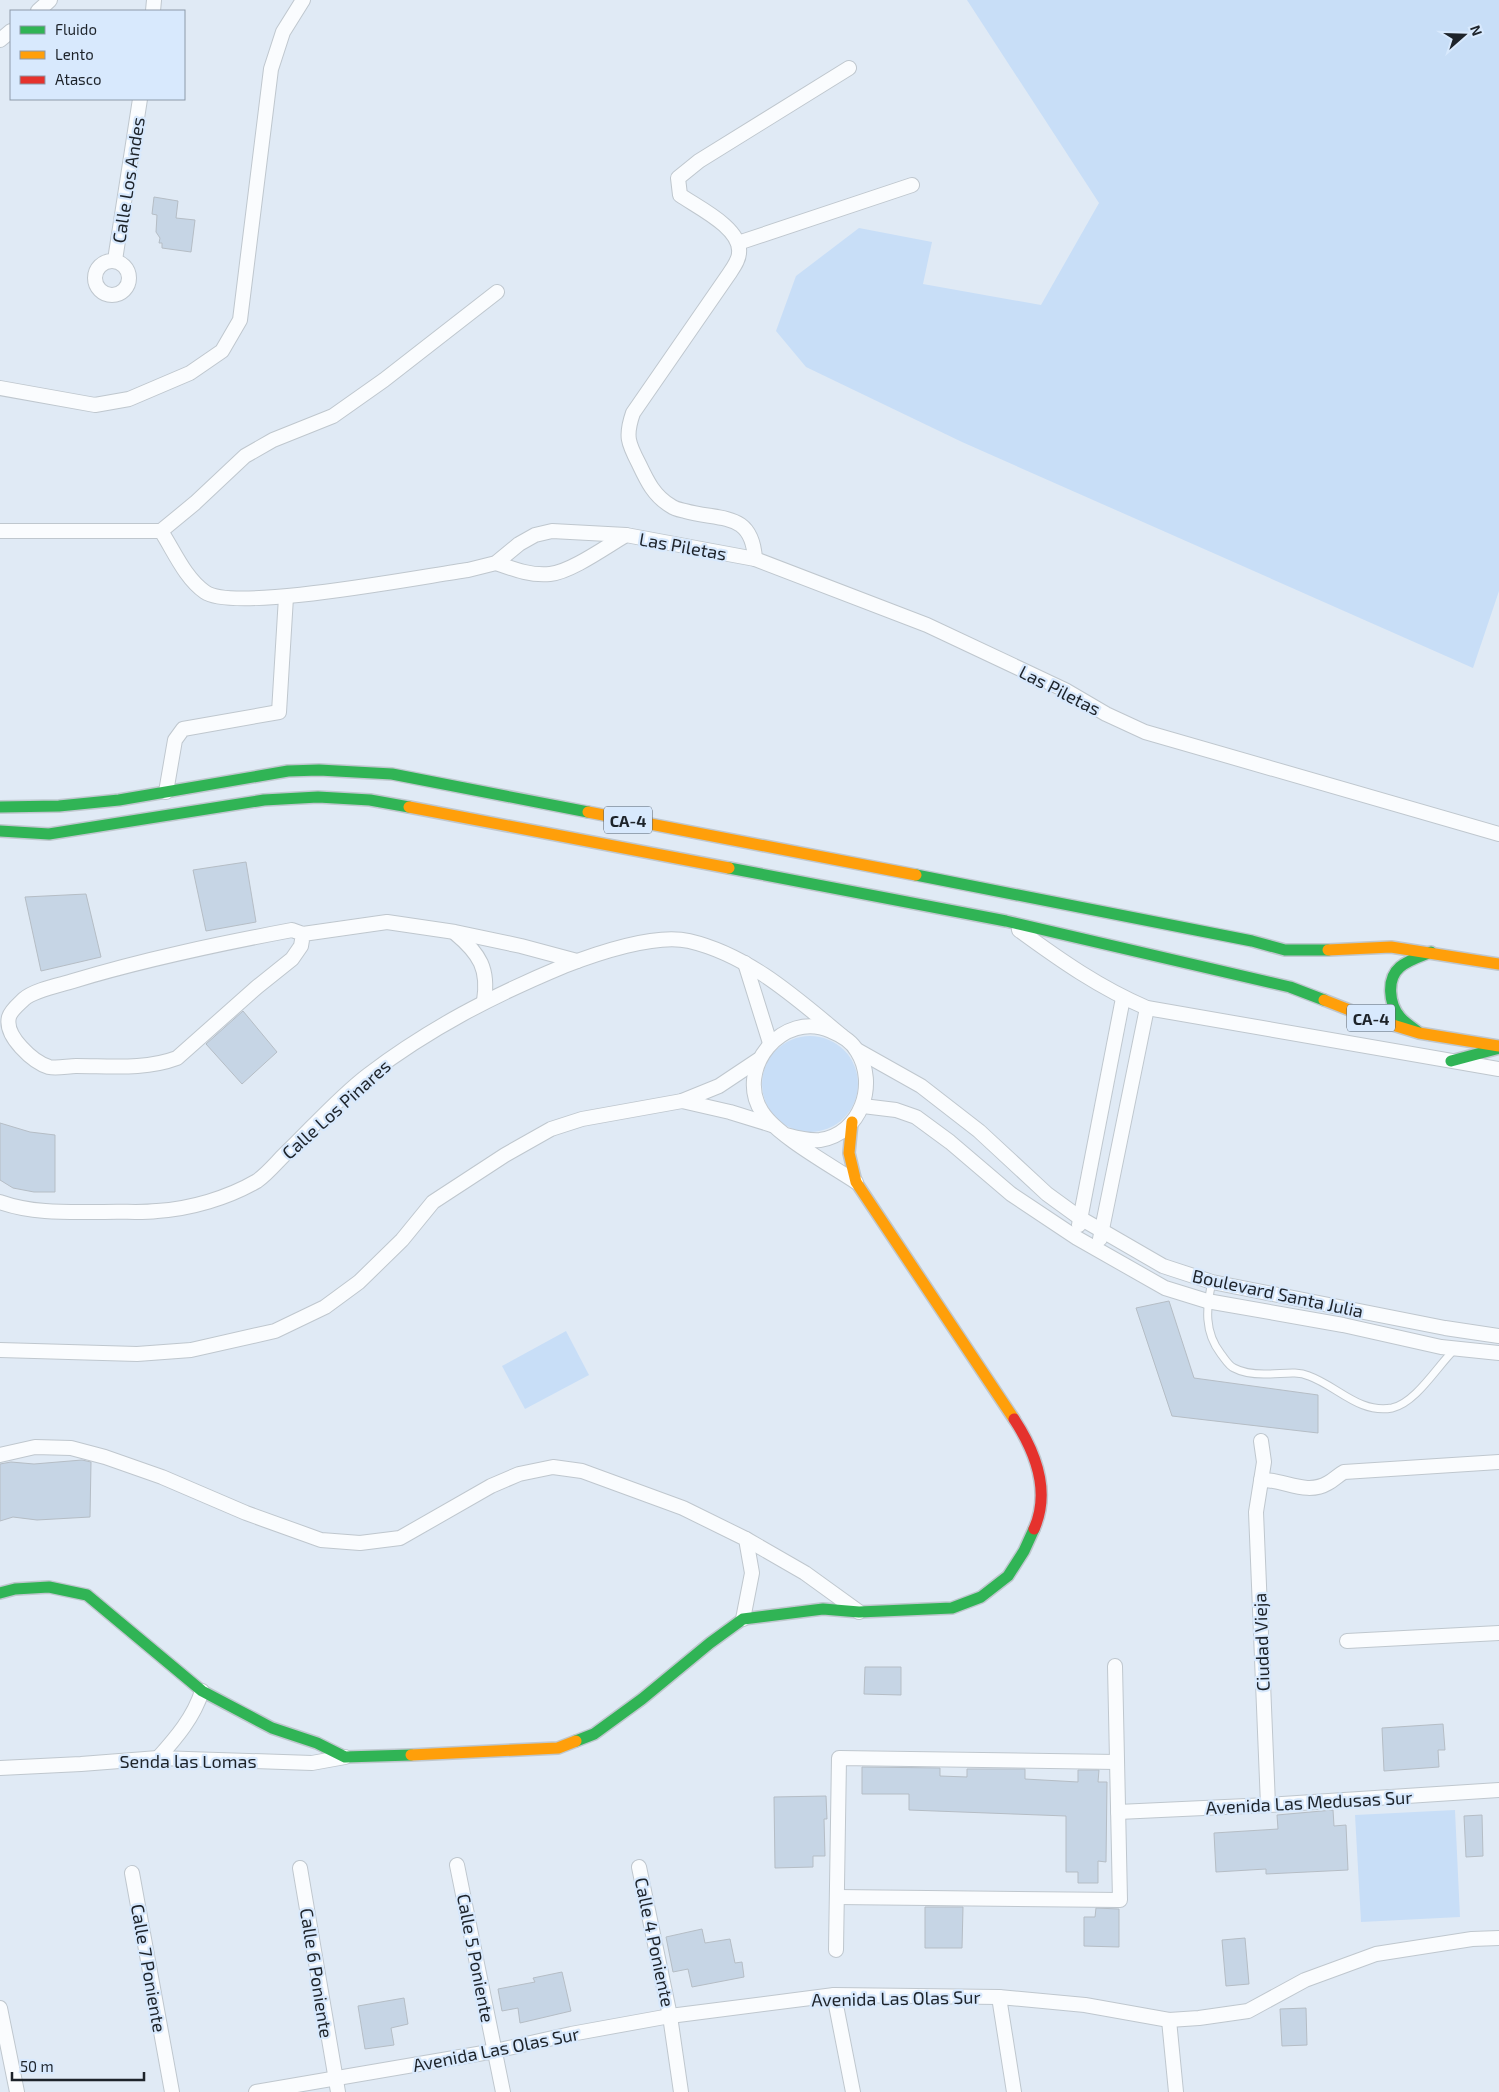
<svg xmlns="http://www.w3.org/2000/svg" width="1499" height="2092" viewBox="0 0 1499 2092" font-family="'Exo 2',sans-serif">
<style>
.green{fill:#c8def7}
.building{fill:#c6d5e5;stroke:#b5bdc5}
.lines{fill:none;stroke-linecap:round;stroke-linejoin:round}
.lane-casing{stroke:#bfc7ce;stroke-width:9}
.street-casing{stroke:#bfc7ce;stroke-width:16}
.fast-casing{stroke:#bfc7ce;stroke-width:14}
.slow-casing{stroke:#bfc7ce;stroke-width:14}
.jam-casing{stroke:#bfc7ce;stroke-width:14}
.lane{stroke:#fafcfe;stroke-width:7}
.street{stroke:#fafcfe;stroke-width:14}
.fast{stroke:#30b455;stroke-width:11}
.slow{stroke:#ff9f0a;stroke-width:11}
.jam{stroke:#e5322d;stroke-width:11}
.labels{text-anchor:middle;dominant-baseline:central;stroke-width:4.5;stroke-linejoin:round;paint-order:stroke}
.shield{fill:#d8e9fd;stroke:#555e69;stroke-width:1}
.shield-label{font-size:16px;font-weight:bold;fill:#1d232a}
.street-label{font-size:18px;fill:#1d232a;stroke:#d8e9fd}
</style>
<rect width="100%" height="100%" fill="#e0eaf5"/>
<g class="green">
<path d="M 967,0 L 1499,0 L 1499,591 L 1473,668 L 962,442 L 806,367 L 776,331 L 796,276 L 859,228 L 932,242 L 923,284 L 1041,305 L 1099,203 Z"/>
<circle cx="810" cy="1084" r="48"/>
<path d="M 566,1331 L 589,1375 L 525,1409 L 502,1366 Z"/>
<path d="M 1455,1810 L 1460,1917 L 1361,1922 L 1355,1815 Z"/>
</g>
<g class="building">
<path d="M 154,197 L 178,201 L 176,218 L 195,220 L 191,252 L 162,248 L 162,243 L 159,243 L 160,238 L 156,232 L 157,215 L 152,214 Z"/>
<path d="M 246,862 L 256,922 L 206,931 L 193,870 Z"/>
<path d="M 86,894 L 101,957 L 41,971 L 25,897 Z"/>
<path d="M 243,1011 L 277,1052 L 242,1084 L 206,1044 Z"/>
<path d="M 0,1123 L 30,1132 L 55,1135 L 55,1192 L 34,1192 L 13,1188 L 0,1180 Z"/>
<path d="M 1169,1301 L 1194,1378 L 1318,1395 L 1318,1433 L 1172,1416 L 1136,1308 Z"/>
<path d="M 82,1460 L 91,1462 L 90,1517 L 37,1520 L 13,1517 L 0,1521 L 0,1464 L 11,1462 L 34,1464 Z"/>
<path d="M 865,1667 L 901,1667 L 901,1695 L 864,1694 Z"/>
<path d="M 1443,1724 L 1445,1750 L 1438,1750 L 1439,1767 L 1384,1771 L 1382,1728 Z"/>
<path d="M 862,1767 L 940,1768 L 940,1776 L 967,1777 L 967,1769 L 1025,1769 L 1025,1779 L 1078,1782 L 1078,1770 L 1099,1770 L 1098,1782 L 1107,1782 L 1106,1862 L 1098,1861 L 1098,1883 L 1078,1883 L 1078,1872 L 1066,1872 L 1066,1816 L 909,1810 L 909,1794 L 862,1794 Z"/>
<path d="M 826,1796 L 827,1819 L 824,1819 L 825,1856 L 813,1856 L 813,1867 L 775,1868 L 774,1797 Z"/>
<path d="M 1333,1810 L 1334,1826 L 1346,1825 L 1348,1870 L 1266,1874 L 1266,1869 L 1216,1872 L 1214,1833 L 1278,1829 L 1277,1815 Z"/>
<path d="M 1482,1815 L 1483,1856 L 1466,1857 L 1464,1816 Z"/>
<path d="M 925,1907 L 963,1907 L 962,1948 L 925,1948 Z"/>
<path d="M 1096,1908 L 1119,1909 L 1119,1947 L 1084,1946 L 1084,1917 L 1095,1917 Z"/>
<path d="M 702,1929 L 705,1943 L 730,1939 L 735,1963 L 742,1962 L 744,1977 L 692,1987 L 688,1969 L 673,1972 L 666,1937 Z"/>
<path d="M 1245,1938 L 1249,1984 L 1226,1986 L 1222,1940 Z"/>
<path d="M 562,1972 L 571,2011 L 520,2023 L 518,2008 L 502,2011 L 498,1989 L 535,1982 L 533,1978 Z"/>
<path d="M 404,1998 L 408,2024 L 391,2028 L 394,2045 L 365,2049 L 358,2006 Z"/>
<path d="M 1306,2008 L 1307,2045 L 1282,2046 L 1280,2009 Z"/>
</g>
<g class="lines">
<defs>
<path id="lane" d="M 1212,1282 C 1206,1308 1204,1332 1221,1354 C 1225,1359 1229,1366 1234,1368 C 1243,1373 1254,1374 1264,1374 C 1279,1375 1295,1370 1309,1376 C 1337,1386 1359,1414 1392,1408 C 1416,1403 1438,1365 1455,1349"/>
<g id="street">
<path d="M 38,11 L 50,0"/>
<path d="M 153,11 L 154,0"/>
<path d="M 0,40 L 11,31"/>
<path d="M 738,243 L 912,185"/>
<path d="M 115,260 L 140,99"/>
<circle cx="112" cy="278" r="17"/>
<path d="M 0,388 L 95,405 L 129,399 L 190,373 L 222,351 L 240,320 L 271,69 L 283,32 L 303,0"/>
<path d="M 0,531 L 161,531 L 195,503 L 245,456 L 273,440 L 333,416 L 384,380 L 497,292"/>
<path d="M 161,531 C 174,551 185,578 205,592 C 234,613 424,576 468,570 L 496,563 L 519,544 L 535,535 L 552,531 L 626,535 L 755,559 L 927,625 L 1065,690 L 1106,714 L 1145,732 L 1499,834"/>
<path d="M 755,559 C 752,511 721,521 685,511 C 681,510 675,509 671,506 C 654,496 647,481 639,464 C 628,443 625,436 633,413 L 729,274 C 733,268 739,260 739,253 C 742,228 697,207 680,195 L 678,178 L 699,161 L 849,68"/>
<path d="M 496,563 C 513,569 531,576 550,574 C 571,572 607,546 626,535"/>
<path d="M 166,792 L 175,740 L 183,729 L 279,712 L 286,597"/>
<path d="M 1019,930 C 1060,960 1100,988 1147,1008 L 1499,1069"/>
<path d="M 455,933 C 480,954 489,969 484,1001"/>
<path d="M 303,934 L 301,946 L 292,959 L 257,987 L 177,1058 C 145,1070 110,1066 76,1066 C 68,1066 57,1069 49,1067 C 33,1062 4,1036 9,1017 C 11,1010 19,1004 24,999 C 34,990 60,985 73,981 C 145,959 218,944 292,930 L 303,934 L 387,922 L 455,932 L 521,946 L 577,961"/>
<path d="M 745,963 L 770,1043"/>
<path d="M 857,1050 L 921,1086 L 979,1131 L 1047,1194 L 1080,1218 L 1163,1266 L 1212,1282 L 1445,1328 L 1499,1336"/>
<path d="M 682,1101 L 730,1112 L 772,1125"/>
<path d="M 863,1106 L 896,1110 L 916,1117 L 950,1142 L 1011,1194 L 1077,1238 L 1165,1288 L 1207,1301 L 1343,1325 L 1441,1347 L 1499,1353"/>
<path d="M 786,1135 C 797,1138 807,1141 820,1140 C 861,1134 878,1084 857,1051 C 852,1042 841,1035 831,1031 C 783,1009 734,1069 762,1112 C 776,1135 832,1166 856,1182"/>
<path d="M 0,1202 C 34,1214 69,1212 104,1212 C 122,1211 140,1213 157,1211 C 190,1209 228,1198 257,1181 C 267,1174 276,1163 285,1154 C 311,1129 339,1097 368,1075 C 430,1028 492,996 564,966 C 595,954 656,933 689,941 C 749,955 796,998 842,1036"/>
<path d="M 1079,1225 L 1123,998"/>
<path d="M 1100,1239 L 1147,1008"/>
<path d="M 0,1350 L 137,1354 L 191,1350 L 275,1331 L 325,1307 L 359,1282 L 402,1240 L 433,1202 L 505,1155 L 551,1129 L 582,1119 L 682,1101 L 719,1086 L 758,1060"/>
<path d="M 1261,1441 L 1264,1462 L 1256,1512 L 1268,1805"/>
<path d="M 0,1455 L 35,1447 L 71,1448 L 105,1457 L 162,1477 L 246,1513 L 321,1540 L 360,1543 L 400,1538 L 491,1486 L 519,1474 L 553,1467 L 582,1471 L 683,1508 L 746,1539 L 752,1573 L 743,1619"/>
<path d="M 1261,1480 C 1284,1479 1306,1496 1328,1483 C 1334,1480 1338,1475 1344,1472 L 1499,1462"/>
<path d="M 746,1539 L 805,1573 L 859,1612"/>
<path d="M 1347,1641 L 1499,1633"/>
<path d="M 158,1758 C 176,1738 194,1717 202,1691"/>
<path d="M 0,1768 L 81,1764 L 158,1758 L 312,1763 L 345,1757"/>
<path d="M 1118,1812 L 1268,1805 L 1499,1790"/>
<path d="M 457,1865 L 503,2092"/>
<path d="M 639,1867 L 670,2016 L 681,2092"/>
<path d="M 300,1868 L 338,2092"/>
<path d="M 132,1873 L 172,2092"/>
<path d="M 837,1897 L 1120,1900 L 1115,1666"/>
<path d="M 836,1950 L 839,1758 L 1117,1762"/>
<path d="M 834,1995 L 853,2092"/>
<path d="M 999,1997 L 1014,2092"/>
<path d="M 0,2008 L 17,2092"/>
<path d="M 1169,2020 L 1176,2092"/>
<path d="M 256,2092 L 495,2051 L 571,2034 L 670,2016 L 834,1995 L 999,1997 L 1085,2005 L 1169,2020 L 1199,2018 L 1248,2011 L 1305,1980 L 1376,1954 L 1472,1939 L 1499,1938"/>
</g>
<g id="fast">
<path d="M 0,807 L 59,806 L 119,800 L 288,771 L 319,770 L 392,774 L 588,812"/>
<path d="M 0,831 L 49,834 L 264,800 L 318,797 L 370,800 L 409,807"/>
<path d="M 729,868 L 1006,921 L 1290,987 L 1324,1000"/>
<path d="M 916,875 L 1252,941 L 1285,950 L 1328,950"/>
<path d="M 1418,1032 C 1412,1027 1405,1023 1400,1017 C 1389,1004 1386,979 1400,967 C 1408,960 1421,956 1431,952"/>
<path d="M 1451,1061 L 1496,1049"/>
<path d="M 0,1593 L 15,1589 L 49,1587 L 87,1595 L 202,1691 L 272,1728 L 317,1743 L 345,1757 L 411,1755"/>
<path d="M 576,1741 L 594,1734 L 642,1699 L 710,1643 L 743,1619 L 823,1609 L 859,1612 L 952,1608 L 981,1597 L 1008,1576 L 1024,1551 L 1034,1529"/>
</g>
<g id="slow">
<path d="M 409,807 L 729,868"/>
<path d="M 588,812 L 916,875"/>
<path d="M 1328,950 L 1391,947 L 1499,964"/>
<path d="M 1324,1000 L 1370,1018 L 1419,1033 L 1499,1046"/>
<path d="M 852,1122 L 849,1153 L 856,1182 L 1014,1419"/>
<path d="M 411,1755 L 558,1748 L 576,1741"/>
</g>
<path id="jam" d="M 1014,1419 C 1035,1451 1051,1491 1034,1529"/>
</defs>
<use href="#lane" class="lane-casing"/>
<use href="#street" class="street-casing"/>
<use href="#fast" class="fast-casing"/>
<use href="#slow" class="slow-casing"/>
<use href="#jam" class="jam-casing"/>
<use href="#lane" class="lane"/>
<use href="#street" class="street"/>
<use href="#fast" class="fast"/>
<use href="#slow" class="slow"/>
<use href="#jam" class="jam"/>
</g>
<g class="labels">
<g class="shield">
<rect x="604" y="806.5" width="48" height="27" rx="4"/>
<rect x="1347" y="1004.5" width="48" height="27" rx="4"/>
</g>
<g class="shield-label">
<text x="628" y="820">CA-4</text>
<text x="1371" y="1018">CA-4</text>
</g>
<g class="street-label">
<text transform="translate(128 180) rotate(-81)">Calle Los Andes</text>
<text transform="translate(683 546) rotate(10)">Las Piletas</text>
<text transform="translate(1060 690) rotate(27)">Las Piletas</text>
<text transform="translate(336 1109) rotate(-42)">Calle Los Pinares</text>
<text transform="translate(1278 1293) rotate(12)">Boulevard Santa Julia</text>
<text transform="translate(1261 1642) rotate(-92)">Ciudad Vieja</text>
<text x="188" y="1761">Senda las Lomas</text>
<text transform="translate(1309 1802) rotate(-3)">Avenida Las Medusas Sur</text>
<text transform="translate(655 1942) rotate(78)">Calle 4 Poniente</text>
<text transform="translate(476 1958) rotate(79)">Calle 5 Poniente</text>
<text transform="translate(149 1968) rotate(80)">Calle 7 Poniente</text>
<text transform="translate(317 1973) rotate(81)">Calle 6 Poniente</text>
<text transform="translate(896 1998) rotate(-1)">Avenida Las Olas Sur</text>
<text transform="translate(496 2049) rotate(-11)">Avenida Las Olas Sur</text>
</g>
</g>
<rect x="10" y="10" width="175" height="90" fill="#d8e9fd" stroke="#8d9aa9"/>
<rect x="20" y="26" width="25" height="8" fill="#30b455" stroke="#8d9aa9"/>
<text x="55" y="35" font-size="15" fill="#1d232a">Fluido</text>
<rect x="20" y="51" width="25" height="8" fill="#ff9f0a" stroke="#8d9aa9"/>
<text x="55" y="60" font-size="15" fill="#1d232a">Lento</text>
<rect x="20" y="76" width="25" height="8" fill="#e5322d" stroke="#8d9aa9"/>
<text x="55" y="85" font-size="15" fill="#1d232a">Atasco</text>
<g transform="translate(1464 35) rotate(70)" stroke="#d8e9fd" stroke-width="4" paint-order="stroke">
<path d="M0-4L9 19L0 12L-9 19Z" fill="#1d232a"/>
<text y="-8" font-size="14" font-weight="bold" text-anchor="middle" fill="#1d232a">N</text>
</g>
<path d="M12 2072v8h132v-8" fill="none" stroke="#1d232a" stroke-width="2.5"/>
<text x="20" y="2072" font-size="15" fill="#1d232a" stroke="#d8e9fd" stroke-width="4" paint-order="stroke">50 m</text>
</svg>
